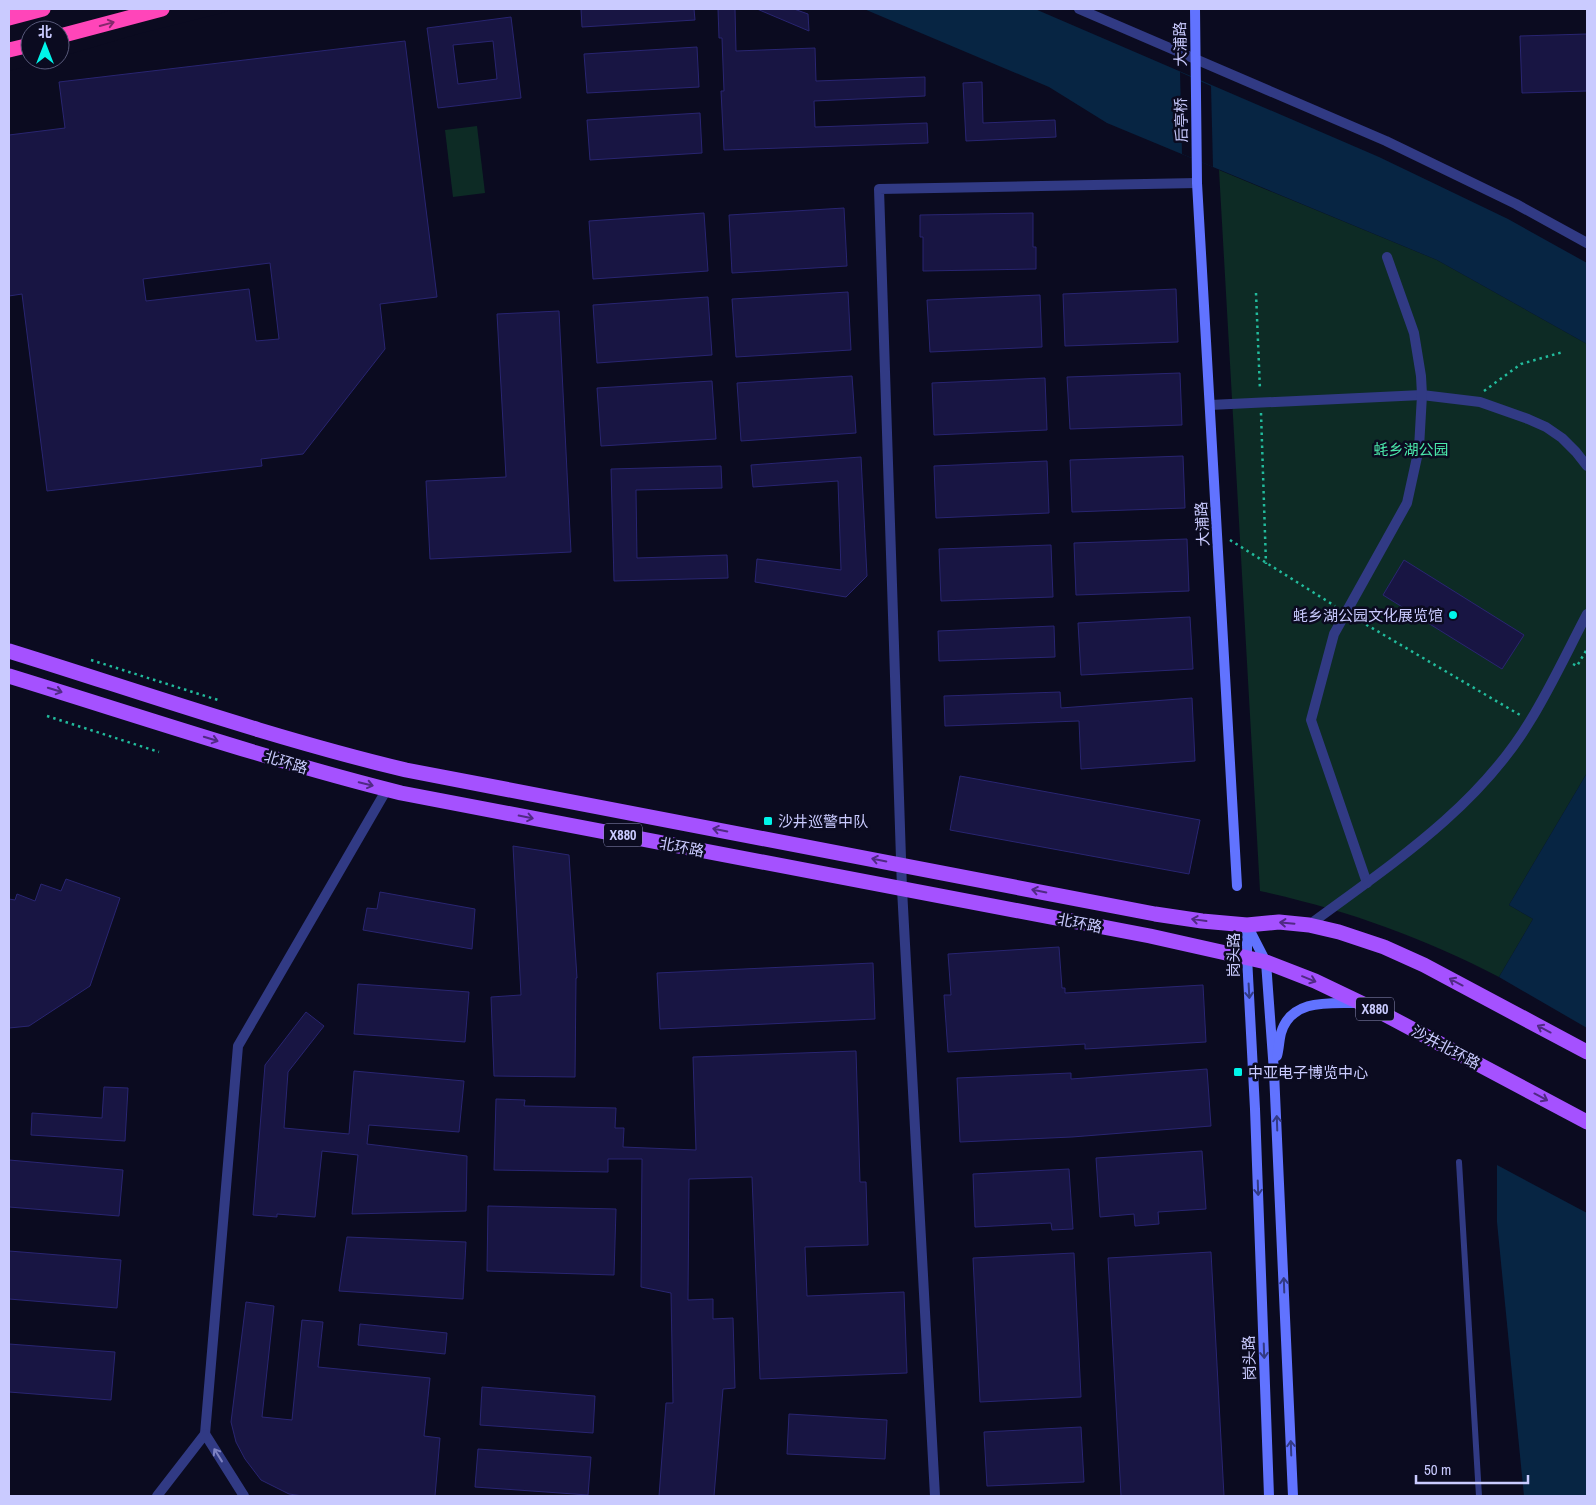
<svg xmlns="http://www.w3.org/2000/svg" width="1596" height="1505" viewBox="0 0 1596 1505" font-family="'Archivo Narrow','Noto Sans SC',sans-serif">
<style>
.green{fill:#0d2b25}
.water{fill:#072543}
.pier{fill:#0b0b20}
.building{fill:#181543;stroke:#292571;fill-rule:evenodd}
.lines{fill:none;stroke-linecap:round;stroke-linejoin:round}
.path{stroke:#22bb9c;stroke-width:2.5;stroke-dasharray:2.5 4;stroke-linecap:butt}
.lane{stroke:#313a84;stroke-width:6}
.street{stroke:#313a84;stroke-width:10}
.secondary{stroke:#6173ff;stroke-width:10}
.primary{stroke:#a551ff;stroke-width:15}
.highway{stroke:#ff45b9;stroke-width:15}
.oneway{stroke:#85286c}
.oneway2{stroke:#502a84}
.oneway3{stroke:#323a84}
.oneway4{stroke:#7e82c2}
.poi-dot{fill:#00f5ea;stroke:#0b0b20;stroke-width:2}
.labels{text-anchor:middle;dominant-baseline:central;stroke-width:5;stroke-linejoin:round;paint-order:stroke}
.shield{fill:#0b0b20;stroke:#9191bc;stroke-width:1}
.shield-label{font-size:14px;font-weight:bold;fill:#cacbff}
.street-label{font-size:15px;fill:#cacbff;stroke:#0b0b20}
.park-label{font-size:15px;fill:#4be9ab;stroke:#0b0b20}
.poi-label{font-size:15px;fill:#cacbff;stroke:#0b0b20;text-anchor:start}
</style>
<rect width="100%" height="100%" fill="#0b0b20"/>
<g class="green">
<path d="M 477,126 L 485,193 L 453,197 L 445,130 Z"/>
<path d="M 1219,170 L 1437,260 L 1587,344 L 1587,773 L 1509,905 L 1533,919 L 1499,977 C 1420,936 1346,910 1260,891 Z"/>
</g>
<g class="water">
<path d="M 864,9 L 1035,9 L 1379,157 L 1508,219 L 1587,263 L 1587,344 L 1437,260 L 1107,123 L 1049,87 Z"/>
<path d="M 1587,773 L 1587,1028 L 1499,977 L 1533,919 L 1509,905 Z"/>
<path d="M 1497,1165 L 1587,1213 L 1587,1496 L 1524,1496 L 1497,1222 Z"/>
</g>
<g class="pier">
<path d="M 9,9 L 234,9 L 218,14 L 138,34 L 60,57 L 60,30 L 30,30 L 30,60 L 44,60 L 43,62 L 9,71 Z"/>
<path d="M 1180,72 L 1211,86 L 1213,167 L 1182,154 Z"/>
</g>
<g class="building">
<path d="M 581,9 L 694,9 L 695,20 L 582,27 Z"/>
<path d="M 718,9 L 735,9 L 736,51 L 815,48 L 816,81 L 925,77 L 925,96 L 814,101 L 815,127 L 927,123 L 928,143 L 724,150 L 721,91 L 724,91 L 722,38 L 719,38 Z"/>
<path d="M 757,9 L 794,9 L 808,14 L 809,31 Z"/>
<path d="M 511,17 L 521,98 L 438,108 L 427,28 ZM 493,41 L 497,79 L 458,84 L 453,45 Z"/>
<path d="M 1587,34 L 1587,91 L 1522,93 L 1520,36 Z"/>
<path d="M 405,41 L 437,297 L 380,304 L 385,349 L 303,454 L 261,459 L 262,466 L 47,491 L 22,294 L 9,296 L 9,135 L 65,128 L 59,82 ZM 270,263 L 279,339 L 256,341 L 249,289 L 146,301 L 143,279 Z"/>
<path d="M 697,47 L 699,87 L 587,93 L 584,54 Z"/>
<path d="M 982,82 L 983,123 L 1055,120 L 1056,137 L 966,141 L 963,83 Z"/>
<path d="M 700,113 L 702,153 L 590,160 L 587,120 Z"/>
<path d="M 844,208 L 847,266 L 732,273 L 729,215 Z"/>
<path d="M 704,213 L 708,271 L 593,279 L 589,221 Z"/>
<path d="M 1033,213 L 1033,247 L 1036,247 L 1036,269 L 923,271 L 923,237 L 920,237 L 920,215 Z"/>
<path d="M 1176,289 L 1178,342 L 1065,346 L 1063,294 Z"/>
<path d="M 848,292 L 851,350 L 736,357 L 732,299 Z"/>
<path d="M 1040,295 L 1042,347 L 930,352 L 927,300 Z"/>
<path d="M 708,297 L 712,355 L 597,363 L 593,305 Z"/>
<path d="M 559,311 L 571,552 L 430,559 L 426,481 L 506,477 L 497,314 Z"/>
<path d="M 1180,373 L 1182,425 L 1070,429 L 1067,377 Z"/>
<path d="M 852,376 L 856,433 L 741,441 L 737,383 Z"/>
<path d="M 1045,378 L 1047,430 L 934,435 L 932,383 Z"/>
<path d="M 712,381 L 716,439 L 601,446 L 597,388 Z"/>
<path d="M 1183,456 L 1185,508 L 1072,512 L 1070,460 Z"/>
<path d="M 861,457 L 867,576 L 846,597 L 755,582 L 757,559 L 841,570 L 838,481 L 753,487 L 751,465 Z"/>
<path d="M 1047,461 L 1049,513 L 936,518 L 934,466 Z"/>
<path d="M 721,466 L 722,488 L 636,490 L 637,558 L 727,555 L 728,578 L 614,581 L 611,469 Z"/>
<path d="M 1187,539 L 1189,591 L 1076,595 L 1074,543 Z"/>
<path d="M 1051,545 L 1053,597 L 941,601 L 939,549 Z"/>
<path d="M 1404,560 L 1524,635 L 1502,669 L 1383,595 Z"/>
<path d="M 1190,617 L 1193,669 L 1081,675 L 1078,623 Z"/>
<path d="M 1054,626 L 1055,657 L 939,661 L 938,631 Z"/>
<path d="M 1060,692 L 1061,708 L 1192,698 L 1195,761 L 1081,769 L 1079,721 L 945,726 L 944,696 Z"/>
<path d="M 960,776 L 1200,820 L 1189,874 L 950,830 Z"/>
<path d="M 513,846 L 569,855 L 577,978 L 576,978 L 575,1077 L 494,1076 L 491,997 L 521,995 Z"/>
<path d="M 66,879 L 120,898 L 90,986 L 29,1026 L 9,1028 L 9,899 L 15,900 L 17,894 L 35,901 L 41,884 L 61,891 Z"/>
<path d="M 380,892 L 475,909 L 472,949 L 363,930 L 367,908 L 377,909 Z"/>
<path d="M 1059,947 L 1062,988 L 1065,988 L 1065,993 L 1203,985 L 1206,1042 L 1085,1049 L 1085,1044 L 948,1052 L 944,995 L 951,995 L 948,954 Z"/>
<path d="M 873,963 L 875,1019 L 660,1029 L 657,973 Z"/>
<path d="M 358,984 L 469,992 L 465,1042 L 354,1034 Z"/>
<path d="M 306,1012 L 324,1026 L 288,1072 L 284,1128 L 349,1134 L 354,1071 L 464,1081 L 459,1132 L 369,1125 L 367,1144 L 467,1156 L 466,1211 L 352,1214 L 358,1155 L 322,1151 L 315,1217 L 277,1214 L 277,1217 L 253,1215 L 265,1065 Z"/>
<path d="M 856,1051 L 860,1182 L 866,1182 L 868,1245 L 805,1247 L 807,1296 L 904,1292 L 907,1373 L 760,1379 L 752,1177 L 689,1179 L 688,1300 L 713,1299 L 713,1319 L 733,1318 L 735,1388 L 723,1389 L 714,1496 L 659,1496 L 666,1403 L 673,1403 L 671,1293 L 641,1287 L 642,1159 L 608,1159 L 608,1172 L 494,1170 L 496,1099 L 525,1100 L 524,1106 L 616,1108 L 615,1128 L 624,1128 L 623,1147 L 696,1150 L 693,1057 Z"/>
<path d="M 1207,1069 L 1211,1126 L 1072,1137 L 960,1142 L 957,1078 L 1071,1073 L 1071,1079 Z"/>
<path d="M 104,1087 L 128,1088 L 125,1141 L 31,1135 L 32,1113 L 102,1118 Z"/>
<path d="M 1202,1151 L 1206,1209 L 1158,1212 L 1159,1224 L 1135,1226 L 1134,1214 L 1100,1217 L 1096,1158 Z"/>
<path d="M 9,1160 L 123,1170 L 119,1216 L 9,1207 Z"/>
<path d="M 1069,1169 L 1073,1229 L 1052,1230 L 1051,1223 L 975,1227 L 973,1174 Z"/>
<path d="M 488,1206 L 616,1209 L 614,1275 L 487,1271 Z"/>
<path d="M 347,1237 L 466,1242 L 463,1299 L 339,1291 Z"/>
<path d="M 9,1251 L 121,1260 L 117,1308 L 9,1299 Z"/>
<path d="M 1211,1252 L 1224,1496 L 1121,1496 L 1108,1258 Z"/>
<path d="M 1074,1253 L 1081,1397 L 980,1402 L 973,1258 Z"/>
<path d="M 246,1302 L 274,1306 L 262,1417 L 292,1420 L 302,1320 L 323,1322 L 318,1367 L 430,1378 L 424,1436 L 440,1438 L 435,1496 L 303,1496 L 289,1494 L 261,1480 L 245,1459 L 236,1442 L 231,1422 Z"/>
<path d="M 360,1324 L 447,1333 L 445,1354 L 358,1345 Z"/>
<path d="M 9,1344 L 115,1352 L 111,1400 L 9,1392 Z"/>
<path d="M 482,1387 L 595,1396 L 593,1433 L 480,1425 Z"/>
<path d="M 789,1414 L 887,1420 L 885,1459 L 787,1454 Z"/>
<path d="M 1081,1427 L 1084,1482 L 987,1486 L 984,1432 Z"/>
<path d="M 478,1449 L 591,1457 L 588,1495 L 475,1487 Z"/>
</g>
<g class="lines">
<g class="path">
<path d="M 1256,293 L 1260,390"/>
<path d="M 1484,391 L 1521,364 L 1563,352"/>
<path d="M 1261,413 L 1266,564"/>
<path d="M 1230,540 L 1335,606"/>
<path d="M 1355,618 L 1520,715"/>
<path d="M 91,660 L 218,700"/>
<path d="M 1573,664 L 1577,666 L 1587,649"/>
<path d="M 47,716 L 159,752"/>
</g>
<path class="lane" d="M 1459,1162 L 1479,1496"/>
<g class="street">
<path d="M 1079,9 L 1386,141 L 1516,204 L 1587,243"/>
<path d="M 1210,405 L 1422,395 L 1480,402 L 1528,419 L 1546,427 L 1562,438 L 1576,452 L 1587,466"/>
<path d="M 1367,883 L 1311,720 L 1334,634 L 1407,503 L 1419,448 L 1422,395 L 1421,376 L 1414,333 L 1387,257"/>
<path d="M 1309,925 C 1390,865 1477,809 1530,721 C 1551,687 1568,650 1587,614"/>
<path d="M 205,1434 L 238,1046 L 387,789"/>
<path d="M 157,1496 L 205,1434 L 244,1496"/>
<path d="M 935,1496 L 902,889 L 879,189 L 1197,183"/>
</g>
<g class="secondary">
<path d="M 1195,9 L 1197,183 L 1237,886"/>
<path d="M 1247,925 L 1266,962 L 1274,1072 L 1293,1496"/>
<path d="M 1247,926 L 1247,957 L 1255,1109 L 1269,1496"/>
<path d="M 1277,1056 C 1279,1049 1279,1041 1281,1033 C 1291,999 1328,1003 1357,1003"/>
</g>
<g class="primary">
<path d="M 9,651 C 141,692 272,738 406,770 L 1155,914 L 1202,921 L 1247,925 L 1279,922 L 1309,925 L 1339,932 L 1384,947 L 1424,965 L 1587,1052"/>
<path d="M 9,676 C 139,716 269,760 401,793 L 1150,936 L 1266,962 L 1315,981 L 1382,1013 L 1587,1122"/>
</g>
<g class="highway">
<path d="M 9,18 L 43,9"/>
<path d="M 60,36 L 162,9"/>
<path d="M 9,50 L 30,45"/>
</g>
</g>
<defs><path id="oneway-shaft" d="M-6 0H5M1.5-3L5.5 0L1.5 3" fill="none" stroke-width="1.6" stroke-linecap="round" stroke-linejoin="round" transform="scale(1.25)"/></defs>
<use class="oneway" href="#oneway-shaft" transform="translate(107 24) rotate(-15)"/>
<g class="oneway2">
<use href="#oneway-shaft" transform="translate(55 690) rotate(17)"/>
<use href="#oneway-shaft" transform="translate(211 739) rotate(17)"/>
<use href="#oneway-shaft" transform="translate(366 784) rotate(13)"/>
<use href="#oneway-shaft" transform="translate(526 817) rotate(11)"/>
<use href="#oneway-shaft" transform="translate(720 830) rotate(-169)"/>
<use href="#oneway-shaft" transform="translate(879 860) rotate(-169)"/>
<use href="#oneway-shaft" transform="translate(1039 891) rotate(-169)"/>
<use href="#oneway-shaft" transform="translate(1199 920) rotate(-172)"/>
<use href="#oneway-shaft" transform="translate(1287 923) rotate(-175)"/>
<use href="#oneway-shaft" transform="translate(1309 979) rotate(22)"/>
<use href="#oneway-shaft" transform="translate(1456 982) rotate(-152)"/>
<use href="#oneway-shaft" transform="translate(1544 1029) rotate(-152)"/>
<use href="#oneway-shaft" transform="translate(1541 1097) rotate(28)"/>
</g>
<g class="oneway3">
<use href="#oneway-shaft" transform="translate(1249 991) rotate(87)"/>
<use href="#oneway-shaft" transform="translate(1277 1123) rotate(-92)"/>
<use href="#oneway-shaft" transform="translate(1258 1188) rotate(88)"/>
<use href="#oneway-shaft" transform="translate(1284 1285) rotate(-92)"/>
<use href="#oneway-shaft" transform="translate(1264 1351) rotate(88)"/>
<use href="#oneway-shaft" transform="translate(1291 1448) rotate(-92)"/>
</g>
<use class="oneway4" href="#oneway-shaft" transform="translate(218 1455) rotate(-122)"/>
<g class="poi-dot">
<circle cx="1453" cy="615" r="5"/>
<rect x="763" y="816" width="10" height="10" rx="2.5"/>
<rect x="1233" y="1067" width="10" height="10" rx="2.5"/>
</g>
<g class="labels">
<g class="shield">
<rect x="604" y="823.5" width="38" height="23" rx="4"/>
<rect x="1356" y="997.5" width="38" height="23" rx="4"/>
</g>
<g class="shield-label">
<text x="623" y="835">X880</text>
<text x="1375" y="1009">X880</text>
</g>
<g class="street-label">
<text transform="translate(1180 44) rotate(-91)">大浦路</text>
<text transform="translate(1181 120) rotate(-91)">后亭桥</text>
<text transform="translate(1202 524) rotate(-93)">大浦路</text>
<text transform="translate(286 762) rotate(17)">北环路</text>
<text transform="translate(682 847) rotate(11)">北环路</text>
<text transform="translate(1080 923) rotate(11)">北环路</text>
<text transform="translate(1233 955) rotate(-90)">岗头路</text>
<text transform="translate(1446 1047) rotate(28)">沙井北环路</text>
<text transform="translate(1249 1358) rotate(-92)">岗头路</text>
</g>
<g class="park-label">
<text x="1411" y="449">蚝乡湖公园</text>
</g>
<g class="poi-label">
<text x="1443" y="615" text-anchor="end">蚝乡湖公园文化展览馆</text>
<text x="778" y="821">沙井巡警中队</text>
<text x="1248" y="1072">中亚电子博览中心</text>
</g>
</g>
<rect width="1596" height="1505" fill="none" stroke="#cacbff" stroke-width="20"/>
<g transform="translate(45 45)"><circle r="24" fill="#0b0b20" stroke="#575879"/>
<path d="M0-4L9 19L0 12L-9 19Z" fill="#00f5ea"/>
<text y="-8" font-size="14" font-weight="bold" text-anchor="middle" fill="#cacbff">北</text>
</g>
<path d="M1416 1475v8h112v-8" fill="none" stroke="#cacbff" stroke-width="2.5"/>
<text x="1424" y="1475" font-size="15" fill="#cacbff" stroke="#0b0b20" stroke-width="4" paint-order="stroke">50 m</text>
</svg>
